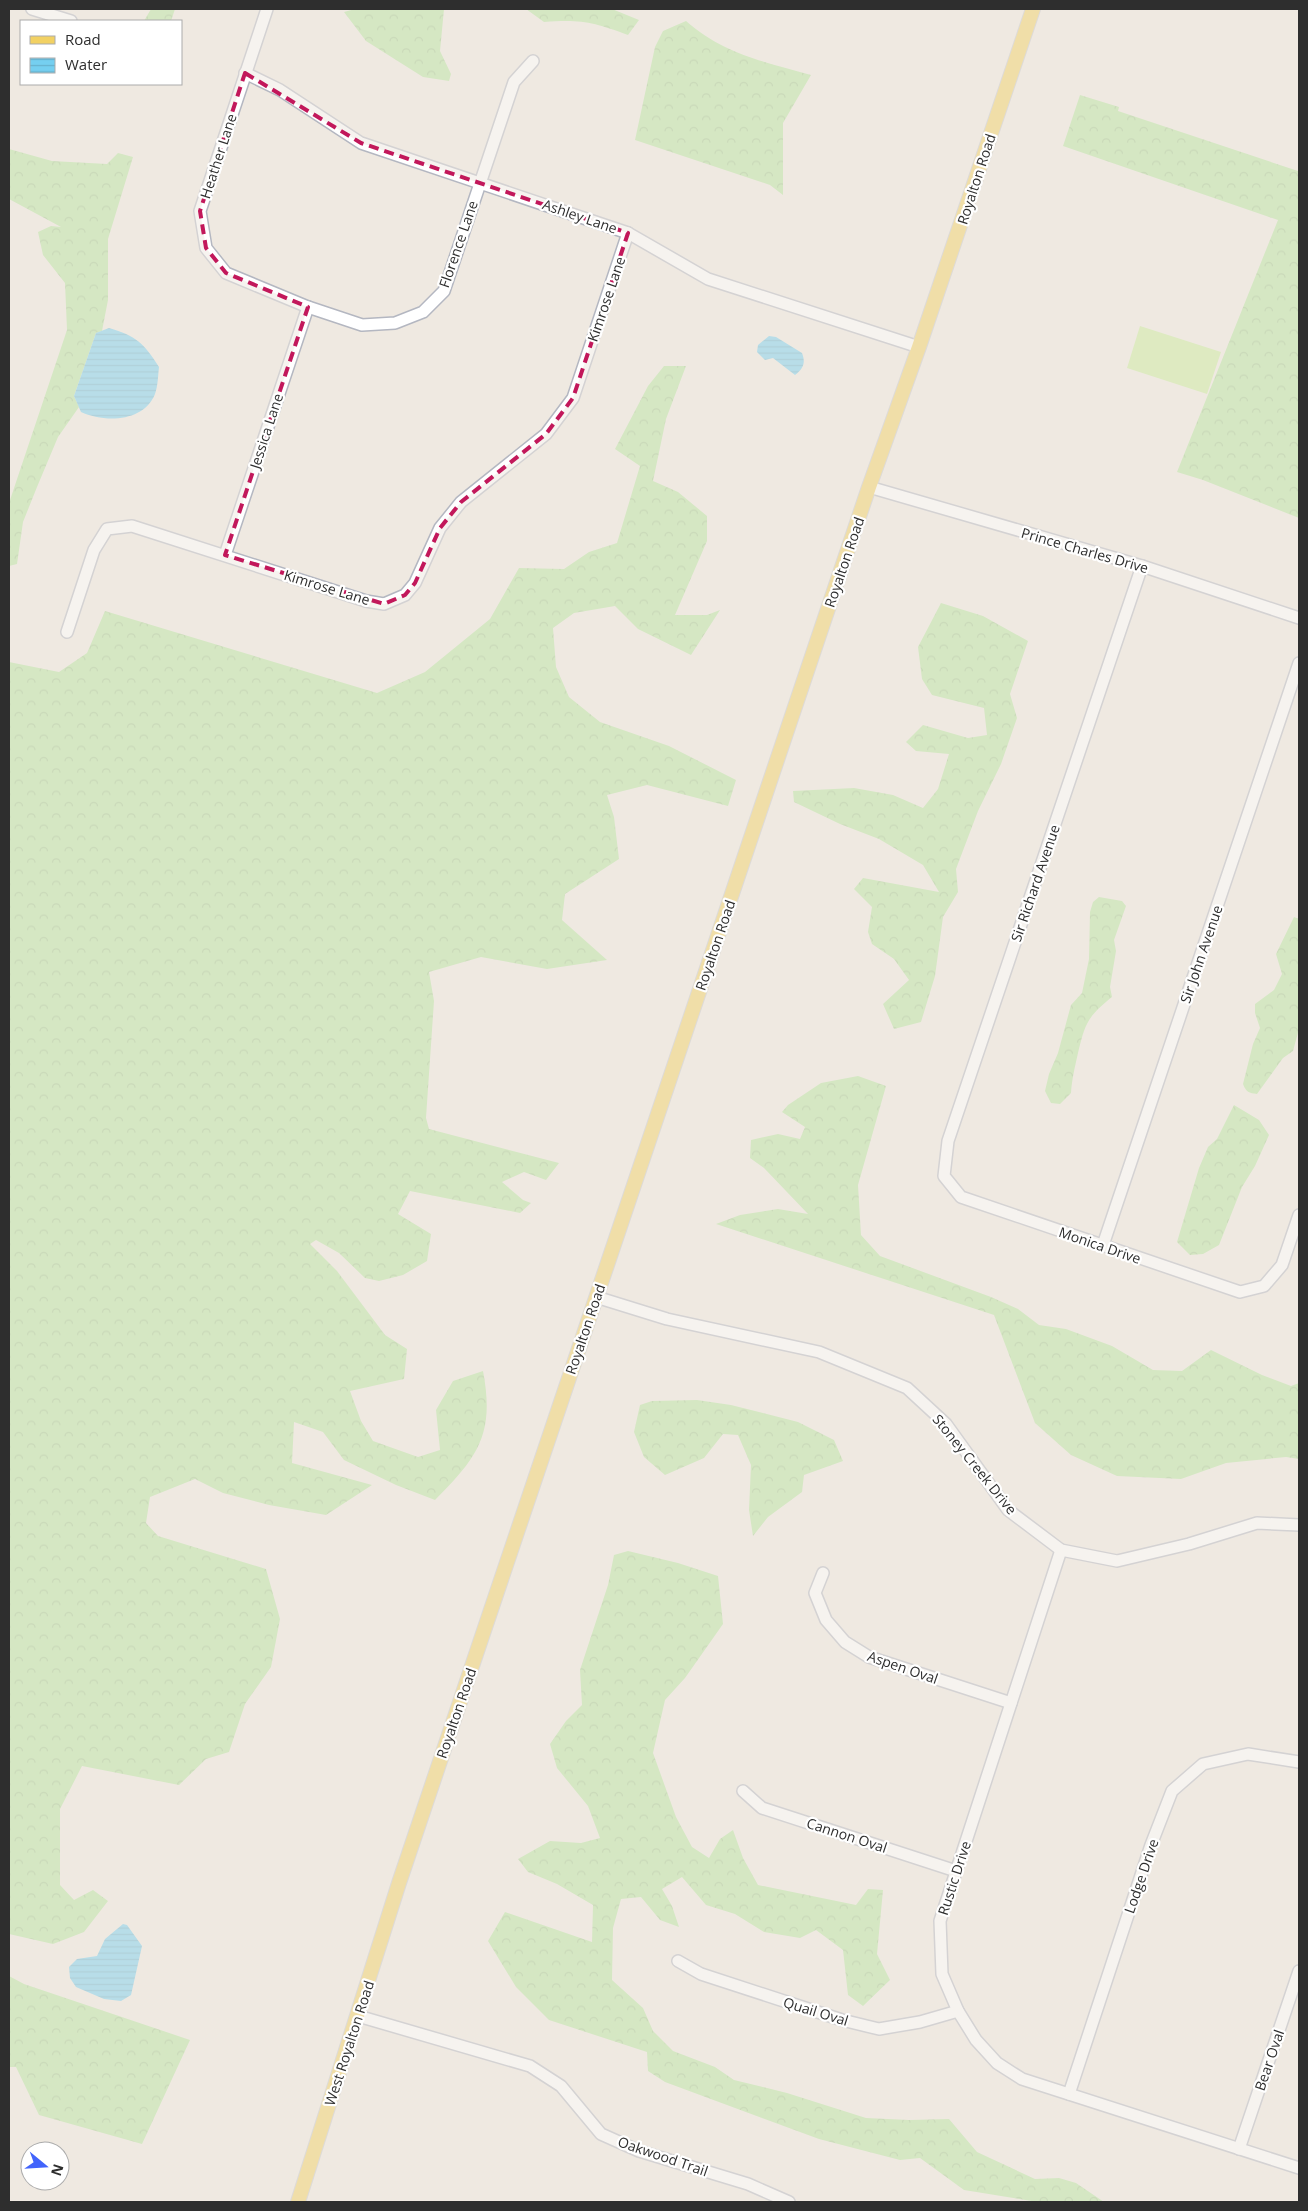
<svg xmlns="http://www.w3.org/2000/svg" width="1308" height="2211" viewBox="0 0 1308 2211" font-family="'Open Sans',sans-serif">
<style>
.forest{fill:url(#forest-crowns)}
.pitch{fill:#c9ec9a}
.water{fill:url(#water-rules)}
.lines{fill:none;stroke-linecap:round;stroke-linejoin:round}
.minor-casing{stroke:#b4b7c1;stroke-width:14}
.major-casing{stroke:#c9c9c9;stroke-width:16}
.minor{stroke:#fff;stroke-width:11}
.major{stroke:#f2d163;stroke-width:14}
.marked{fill:none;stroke:#c2185b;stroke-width:4;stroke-dasharray:10 6;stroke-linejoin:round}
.labels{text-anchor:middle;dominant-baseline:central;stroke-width:4.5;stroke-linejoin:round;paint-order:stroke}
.street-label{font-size:14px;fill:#2e2e2e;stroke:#fff}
</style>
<defs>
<pattern id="forest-crowns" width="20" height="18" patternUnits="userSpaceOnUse" patternTransform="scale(1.25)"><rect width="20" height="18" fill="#b6e59e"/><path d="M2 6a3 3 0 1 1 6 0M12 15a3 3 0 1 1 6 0" fill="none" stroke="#9dc588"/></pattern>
<pattern id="water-rules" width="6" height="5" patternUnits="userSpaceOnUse" patternTransform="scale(1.25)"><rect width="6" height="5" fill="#75cff0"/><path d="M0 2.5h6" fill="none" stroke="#66b2ce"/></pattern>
</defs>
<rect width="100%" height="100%" fill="#efe9e1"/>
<g class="forest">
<path d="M 151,9 L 175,9 L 171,21 L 144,21 Z"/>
<path d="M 355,9 L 444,9 L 440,51 L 451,74 L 449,81 L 423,77 L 366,41 L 344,12 Z"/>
<path d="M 526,9 L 612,9 L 639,20 L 628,35 C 594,22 580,19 544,22 Z"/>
<path d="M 686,21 C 725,55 763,61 811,75 L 783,123 L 783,195 L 770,185 L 635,140 L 655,47 L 663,31 Z"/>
<path d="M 1080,95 L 1119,107 L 1118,111 L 1298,171 L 1299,169 L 1299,518 L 1203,480 L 1177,472 L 1278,220 L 1063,146 Z"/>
<path d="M 9,149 L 52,161 L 107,164 L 118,153 L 133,157 L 108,239 L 108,300 L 102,331 L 96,333 L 74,396 L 79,407 L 58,437 L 37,487 L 23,522 L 17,564 L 9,566 L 9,503 L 67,330 L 65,283 L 43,255 L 38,232 L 51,226 L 61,227 L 9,199 Z"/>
<path d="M 664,366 L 686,366 L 666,419 L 653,481 L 678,492 L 707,516 L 707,541 L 675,615 L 707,615 L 720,610 L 691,655 L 638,629 L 615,606 L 574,613 L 553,628 L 556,667 L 569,697 L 600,722 L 669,746 L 736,780 L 728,806 L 647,785 L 607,795 L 614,817 L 619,859 L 565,894 L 562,920 L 607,960 L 547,969 L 481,957 L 429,972 L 434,1001 L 426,1118 L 429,1129 L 559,1163 L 546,1180 L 524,1172 L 502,1182 L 523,1200 L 531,1203 L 520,1213 L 410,1191 L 398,1214 L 431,1234 L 427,1261 L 403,1275 L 379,1281 L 365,1278 L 339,1253 L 316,1240 L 310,1244 L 337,1271 L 385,1335 L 407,1349 L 404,1379 L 350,1391 L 361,1421 L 373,1441 L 418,1457 L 440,1450 L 436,1410 L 453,1381 L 483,1371 C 495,1434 478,1457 435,1500 L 396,1485 L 344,1460 L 323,1432 L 294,1422 L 292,1463 L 372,1485 L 326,1515 L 269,1505 L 223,1493 L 195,1479 L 150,1497 L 146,1523 L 158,1536 L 266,1569 L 280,1619 L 271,1667 L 245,1704 L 229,1752 L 206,1759 L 179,1785 L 82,1766 L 60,1809 L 60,1885 L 74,1900 L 93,1890 L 108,1901 L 84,1932 L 53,1944 L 9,1934 L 9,662 L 59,672 L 87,653 L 105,611 L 377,693 L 425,672 L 490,619 L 519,568 L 564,569 L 589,552 L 617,543 L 640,466 L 615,449 L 648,386 Z"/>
<path d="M 941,603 L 983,616 L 1028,641 L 1010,694 L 1017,718 L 1001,764 L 978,811 L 956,869 L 958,892 L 943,917 L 935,976 L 921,1022 L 894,1029 L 883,1004 L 909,980 L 894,959 L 872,944 L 868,932 L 872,907 L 854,889 L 863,878 L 939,892 L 923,865 L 879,839 L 840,824 L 794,802 L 793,791 L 854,788 L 893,795 L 923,808 L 938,789 L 949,754 L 916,751 L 906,742 L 923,725 L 968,738 L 987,735 L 984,708 L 932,695 L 922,679 L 918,647 Z"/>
<path d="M 1099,897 L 1122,901 L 1126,906 L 1114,940 L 1116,951 L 1110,987 L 1112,997 C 1087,1017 1085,1024 1078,1053 C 1075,1067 1072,1078 1071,1093 L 1060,1104 L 1051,1103 L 1045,1091 L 1049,1074 L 1058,1053 L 1071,1005 L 1082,993 L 1089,959 L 1090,912 L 1093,902 Z"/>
<path d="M 1294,917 L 1299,919 L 1299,1029 L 1293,1051 L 1283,1058 L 1257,1094 C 1249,1093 1246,1092 1243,1084 L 1253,1044 L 1260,1028 L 1255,1013 L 1255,1004 L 1274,990 L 1282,974 L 1276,954 Z"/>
<path d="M 858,1076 L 886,1086 L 858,1185 L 861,1235 L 880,1256 L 991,1297 L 1018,1309 L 1039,1325 L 1066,1329 L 1112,1346 L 1153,1370 L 1182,1371 L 1211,1350 L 1262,1375 L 1291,1386 L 1299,1383 L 1299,1459 L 1286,1457 L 1226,1463 L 1181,1479 L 1117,1476 L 1071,1455 L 1035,1423 L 994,1315 L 716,1224 L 740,1215 L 778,1209 L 808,1214 L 764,1168 L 750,1158 L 751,1140 L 778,1134 L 800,1139 L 805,1127 L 782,1112 L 788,1105 L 821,1083 Z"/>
<path d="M 1234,1105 L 1259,1120 L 1269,1135 L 1255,1166 L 1242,1187 L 1219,1245 L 1203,1254 L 1190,1255 L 1177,1242 L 1199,1168 L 1208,1147 L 1217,1139 Z"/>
<path d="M 697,1400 L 731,1405 L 798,1422 L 834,1440 L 843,1461 L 804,1475 L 802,1492 L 768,1517 L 753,1536 L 749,1510 L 751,1465 L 738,1435 L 723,1434 L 704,1458 L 665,1475 L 644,1457 L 634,1432 L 640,1405 L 652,1401 Z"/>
<path d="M 628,1551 L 678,1563 L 718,1576 L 723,1624 L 685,1678 L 665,1700 L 653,1753 L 676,1817 L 692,1847 L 709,1858 L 720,1839 L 733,1830 L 743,1858 L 758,1885 L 856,1905 L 868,1889 L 883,1890 L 877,1954 L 890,1980 L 863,2006 L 848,1995 L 843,1950 L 816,1930 L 800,1938 L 764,1932 L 735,1914 L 706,1905 L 682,1877 L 662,1889 L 672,1906 L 679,1927 L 660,1920 L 641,1897 L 621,1899 L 613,1928 L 612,1980 L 643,2008 L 653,2031 L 673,2051 L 715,2067 L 734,2080 L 787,2093 L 866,2118 L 909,2120 L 949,2119 L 977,2152 L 1035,2179 L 1059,2178 L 1076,2183 L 1104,2202 L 1038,2202 L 964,2190 L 920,2158 L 900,2160 L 819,2139 L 665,2082 L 648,2071 L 647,2052 L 549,2020 L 516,1987 L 488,1941 L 505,1912 L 592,1942 L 593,1905 L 557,1884 L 528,1872 L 518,1859 L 550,1841 L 581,1843 L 600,1838 L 588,1806 L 557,1768 L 550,1744 L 566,1721 L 582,1705 L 580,1670 L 608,1585 L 614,1555 Z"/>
<path d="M 9,1976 L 24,1984 L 190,2040 L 142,2144 L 39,2115 L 16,2067 L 9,2067 Z"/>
</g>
<path class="pitch" d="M 1140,326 L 1221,352 L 1207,394 L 1127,368 Z"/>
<g class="water">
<path d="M 109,328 C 136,336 144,343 159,367 C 158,375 158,386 155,394 C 144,422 105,423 81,412 L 74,396 L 96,333 Z"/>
<path d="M 769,336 L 776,337 L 802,353 C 806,363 803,369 795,375 L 773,358 L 765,360 L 757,352 L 758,345 Z"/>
<path d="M 123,1924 L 127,1925 L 142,1946 L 131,1995 L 121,2001 L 104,1999 L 76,1987 L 70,1978 L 69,1967 L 77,1959 L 97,1956 L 105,1939 Z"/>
</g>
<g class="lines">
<defs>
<g id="minor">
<path d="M 32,9 L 71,21"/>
<path d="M 267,9 L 200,211 L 206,248 L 226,273 L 308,307 L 362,325 L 395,323 L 423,312 L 444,291 L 514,82 L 533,61"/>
<path d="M 245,73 L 280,90 L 361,143 L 628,233 L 708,279 L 919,347"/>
<path d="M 869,487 L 1142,566 L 1299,618"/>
<path d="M 225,555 L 308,307"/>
<path d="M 1142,566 L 948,1141 L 944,1176 L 961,1197 L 1240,1292 L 1264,1286 L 1282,1265 L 1299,1215"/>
<path d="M 67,632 L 94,550 L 107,529 L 132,526 L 366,601 L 384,604 L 405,595 L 415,583 L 440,528 L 461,502 L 546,434 L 573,398 L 628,233"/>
<path d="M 1103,1245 L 1299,663"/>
<path d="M 596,1297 L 667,1319 L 819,1352 L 907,1388 L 946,1424 L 1008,1510 L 1061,1550 L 1117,1561 L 1189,1544 L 1257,1523 L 1299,1525"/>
<path d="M 1061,1550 L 940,1921 L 942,1974 L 958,2011 L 976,2040 L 997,2063 L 1022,2079 L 1299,2168"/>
<path d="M 823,1573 L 815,1593 L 826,1620 L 845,1642 L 869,1657 L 1011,1703"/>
<path d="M 743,1791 L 762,1808 L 956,1871"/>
<path d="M 678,1961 L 701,1974 L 842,2020 L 879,2029 L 920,2022 L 958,2011"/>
<path d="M 358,2016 L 530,2066 L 561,2086 L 601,2134 L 639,2151 L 748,2184 L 789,2202"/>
<path d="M 1069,2094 L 1151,1845 L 1172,1791 L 1203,1764 L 1248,1754 L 1299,1762"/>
<path d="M 1239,2149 L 1299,1971"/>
</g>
<path id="major" d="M 298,2202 L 399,1883 L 869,487 L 919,347 L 1033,9"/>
</defs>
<use href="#minor" class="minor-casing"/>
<use href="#major" class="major-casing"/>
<use href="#minor" class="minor"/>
<use href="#major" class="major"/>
</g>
<path d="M0 0H1308V2211H0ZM 245,73 L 361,143 L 628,233 L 573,398 L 546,434 L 461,502 L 440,528 L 415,583 L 405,595 L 384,604 L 225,555 L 308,307 L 226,273 L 206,248 L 200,211 Z" fill="#efe9e1" fill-opacity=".55" fill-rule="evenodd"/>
<path class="marked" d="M 245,73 L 361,143 L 628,233 L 573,398 L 546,434 L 461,502 L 440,528 L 415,583 L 405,595 L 384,604 L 225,555 L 308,307 L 226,273 L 206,248 L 200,211 Z"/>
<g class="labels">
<g class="street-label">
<text transform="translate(218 156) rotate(-72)">Heather Lane</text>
<text transform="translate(976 179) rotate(-72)">Royalton Road</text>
<text transform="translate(580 216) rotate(19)">Ashley Lane</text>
<text transform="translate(458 244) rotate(-71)">Florence Lane</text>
<text transform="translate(606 299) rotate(-71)">Kimrose Lane</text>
<text transform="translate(266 431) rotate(-72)">Jessica Lane</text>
<text transform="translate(1085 550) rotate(16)">Prince Charles Drive</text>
<text transform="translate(844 562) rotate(-71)">Royalton Road</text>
<text transform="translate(327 587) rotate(17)">Kimrose Lane</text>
<text transform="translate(1035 883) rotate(-71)">Sir Richard Avenue</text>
<text transform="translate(715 945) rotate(-71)">Royalton Road</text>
<text transform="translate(1201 954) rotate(-71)">Sir John Avenue</text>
<text transform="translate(1100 1245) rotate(19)">Monica Drive</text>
<text transform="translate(585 1329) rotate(-71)">Royalton Road</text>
<text transform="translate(975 1464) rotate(51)">Stoney Creek Drive</text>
<text transform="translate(903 1667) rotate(19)">Aspen Oval</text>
<text transform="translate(456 1713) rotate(-71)">Royalton Road</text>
<text transform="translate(847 1835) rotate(18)">Cannon Oval</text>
<text transform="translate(1141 1876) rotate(-71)">Lodge Drive</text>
<text transform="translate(954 1878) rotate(-72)">Rustic Drive</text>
<text transform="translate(816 2011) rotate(17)">Quail Oval</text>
<text transform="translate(349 2043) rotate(-72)">West Royalton Road</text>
<text transform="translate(1269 2060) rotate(-71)">Bear Oval</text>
<text transform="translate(663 2156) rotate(19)">Oakwood Trail</text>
</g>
</g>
<rect width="1308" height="2211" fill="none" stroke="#2e2e2e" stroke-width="20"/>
<rect x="20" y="20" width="162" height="65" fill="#ffffff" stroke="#ababab"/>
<rect x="30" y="36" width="25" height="8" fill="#f2d163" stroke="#ababab"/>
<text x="65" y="45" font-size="15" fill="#2e2e2e">Road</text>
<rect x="30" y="58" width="25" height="15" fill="url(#water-rules)" stroke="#ababab"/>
<text x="65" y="70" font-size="15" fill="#2e2e2e">Water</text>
<g transform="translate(45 2166) rotate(108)"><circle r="24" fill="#ffffff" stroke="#ababab"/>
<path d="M0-4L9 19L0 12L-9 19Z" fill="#4264fb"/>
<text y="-8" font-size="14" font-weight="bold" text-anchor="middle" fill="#2e2e2e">N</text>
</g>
</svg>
